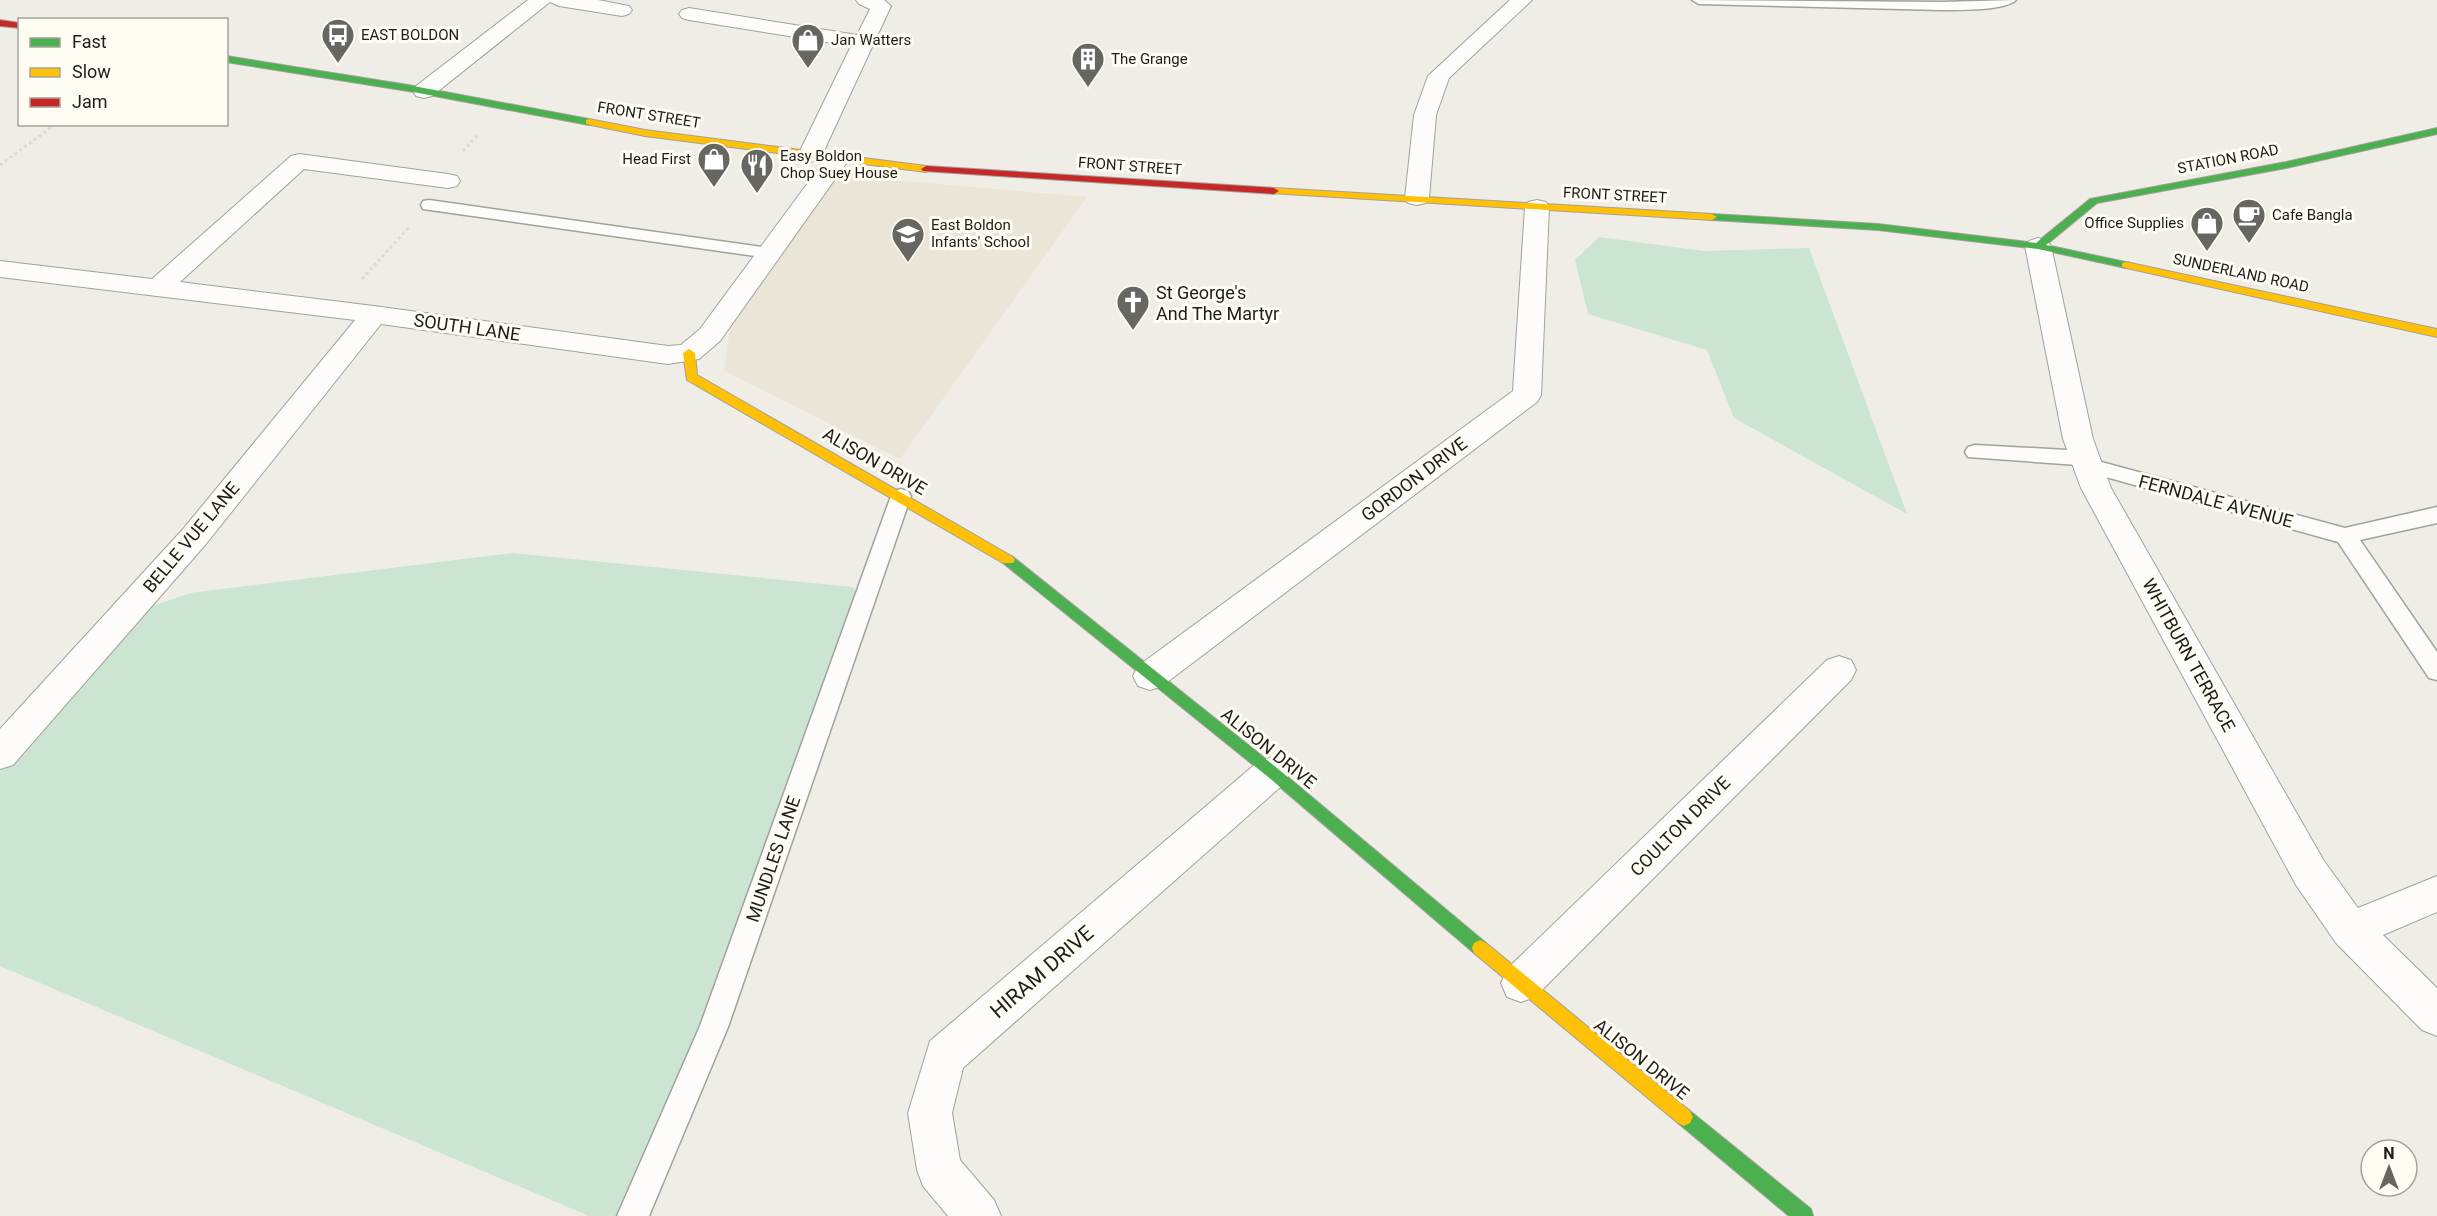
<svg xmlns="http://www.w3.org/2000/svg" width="2437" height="1216" viewBox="0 0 2437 1216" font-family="Roboto,sans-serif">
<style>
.built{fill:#eae5d6}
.green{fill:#cbe5d2}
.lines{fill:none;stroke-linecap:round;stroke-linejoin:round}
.lane-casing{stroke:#a2a19b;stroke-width:3}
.street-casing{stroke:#a2a19b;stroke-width:2}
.fast-casing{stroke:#a2a19b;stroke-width:2}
.slow-casing{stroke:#a2a19b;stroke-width:2}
.jam-casing{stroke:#a2a19b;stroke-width:2}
.path{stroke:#d9d9d7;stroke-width:3;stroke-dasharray:3 3;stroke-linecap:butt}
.lane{fill:#fdfcfb;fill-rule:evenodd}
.street{fill:#fdfcfb;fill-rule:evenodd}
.fast{fill:#4caf50;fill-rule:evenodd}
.slow{fill:#ffc107;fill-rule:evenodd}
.jam{fill:#c62828;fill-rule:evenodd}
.labels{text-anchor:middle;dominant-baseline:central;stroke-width:6;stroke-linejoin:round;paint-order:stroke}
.far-poi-label{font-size:15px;fill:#1f1d18;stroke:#fffcf4;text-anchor:start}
.far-street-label{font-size:15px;fill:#1f1d18;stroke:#fffcf4}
.poi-label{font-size:18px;fill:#1f1d18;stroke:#fffcf4;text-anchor:start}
.street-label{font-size:18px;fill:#1f1d18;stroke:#fffcf4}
.near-street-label{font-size:21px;fill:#1f1d18;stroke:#fffcf4}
</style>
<rect width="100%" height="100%" fill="#f0ede6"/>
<path class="built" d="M 836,175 L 1087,197 L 900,459 L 724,371 L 730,329 Z"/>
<g class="green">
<path d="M 1599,237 L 1704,251 L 1809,248 L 1907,514 L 1734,418 L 1707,350 L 1588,314 L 1575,260 Z"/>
<path d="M 513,553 L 853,587 L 860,596 L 706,1017 L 621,1216 L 589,1216 L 0,966 L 0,770 L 150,607 L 190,593 Z"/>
</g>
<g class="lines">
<defs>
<g id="lane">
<path d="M 1692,0 L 1941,2 L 2016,0 C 2005,11 1957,10 1941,10 L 1699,4 Z"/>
<path d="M 429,200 L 769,248 L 775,249 L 778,253 L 775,257 L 769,258 L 423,209 L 421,205 L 423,201 Z"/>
<path d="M 1975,445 L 2085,451 L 2092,453 L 2094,460 L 2345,528 L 2437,507 L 2437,523 L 2360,540 L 2437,652 L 2437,680 L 2429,678 L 2338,542 L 2081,470 L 2078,465 L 1968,457 L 1965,452 L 1968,447 Z"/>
<path d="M 901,489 L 908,491 L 911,496 L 728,1027 L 649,1216 L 617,1216 L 700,1026 L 891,496 L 894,491 Z"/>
</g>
<g id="street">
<path d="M 528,0 L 598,0 L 629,6 L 632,10 L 629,14 L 622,16 L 559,6 L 550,2 L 432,96 L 424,98 L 416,96 L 413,91 L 416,86 Z"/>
<path d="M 856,0 L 884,0 L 891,6 L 822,155 L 818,160 L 810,162 L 802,160 L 798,155 L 851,46 L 689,20 L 682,18 L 679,14 L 682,10 L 689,8 L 857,35 L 870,9 L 859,4 Z"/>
<path d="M 1510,0 L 1532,0 L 1449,78 L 1436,115 L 1429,198 L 1426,203 L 1417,205 L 1408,203 L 1405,198 L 1414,115 L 1428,76 Z"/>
<path d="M 838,151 L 846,153 L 850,158 L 720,341 L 699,359 L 668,364 L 381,324 L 206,544 L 13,765 L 0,769 L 0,729 L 184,528 L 355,320 L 0,277 L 0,261 L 152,279 L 291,156 L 299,154 L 448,174 L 457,176 L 460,181 L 457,186 L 448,188 L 304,169 L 180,282 L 374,306 L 668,346 L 681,345 L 700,329 L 830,153 Z"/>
<path d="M 1537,200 L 1546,202 L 1549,207 L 1541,395 L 1537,402 L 1162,686 L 1150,690 L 1138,686 L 1133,676 L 1138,666 L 1513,391 L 1525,207 L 1528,202 Z"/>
<path d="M 2038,238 L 2047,241 L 2051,246 L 2093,439 L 2111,488 L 2324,861 L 2358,908 L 2437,876 L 2437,912 L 2383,935 L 2437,988 L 2437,1036 L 2422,1030 L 2336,943 L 2296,885 L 2081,488 L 2063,439 L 2025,246 L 2029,241 Z"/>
<path d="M 1839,656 L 1851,660 L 1856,670 L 1851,680 L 1535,997 L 1521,1002 L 1507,997 L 1501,983 L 1507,969 L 1827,660 Z"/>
<path d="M 1272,757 L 1285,761 L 1290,772 L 1285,783 L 963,1068 L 952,1113 L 960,1160 L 994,1200 L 1001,1216 L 948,1216 L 923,1186 L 917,1170 L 908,1113 L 930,1041 L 1259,761 Z"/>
</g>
<g id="fast">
<path d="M 226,56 L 408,85 L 589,119 L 594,122 L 589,125 L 408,91 L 226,62 Z"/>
<path d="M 2437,128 L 2437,134 L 2286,168 L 2097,203 L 2046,245 L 2130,263 L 2130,267 L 2126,268 L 2038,249 L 1878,230 L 1712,220 L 1707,217 L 1712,214 L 1878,224 L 2036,243 L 2090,199 L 2286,162 Z"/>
<path d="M 1008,555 L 1013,557 L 1277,768 L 1486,943 L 1488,948 L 1486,953 L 1480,956 L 1474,953 L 1267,776 L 1003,563 L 1001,560 Z"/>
<path d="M 1684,1108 L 1690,1111 L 1811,1209 L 1813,1216 L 1789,1216 L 1678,1123 L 1675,1117 L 1678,1111 Z"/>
</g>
<g id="slow">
<path d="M 589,119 L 645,130 L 926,166 L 931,169 L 926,172 L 645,136 L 586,124 L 586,120 Z"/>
<path d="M 1274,188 L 1712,214 L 1717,217 L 1712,220 L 1270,193 L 1270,189 Z"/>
<path d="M 2126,262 L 2437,329 L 2437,337 L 2122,267 L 2122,263 Z"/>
<path d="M 689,349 L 695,353 L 697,375 L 1013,557 L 1015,560 L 1013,563 L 1003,563 L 687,380 L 683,353 Z"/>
<path d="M 1480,940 L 1486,943 L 1690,1111 L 1693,1117 L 1690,1123 L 1684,1126 L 1678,1123 L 1474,953 L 1472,948 L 1474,943 Z"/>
</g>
<g id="jam">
<path d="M 0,20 L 20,23 L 20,28 L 0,26 Z"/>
<path d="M 926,166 L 1274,188 L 1279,191 L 1274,194 L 923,171 L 921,169 Z"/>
</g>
</defs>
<use href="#lane" class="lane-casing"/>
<use href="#street" class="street-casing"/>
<use href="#fast" class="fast-casing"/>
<use href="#slow" class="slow-casing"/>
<use href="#jam" class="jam-casing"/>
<g class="path">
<path d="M 463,151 L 479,134"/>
<path d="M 0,165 L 56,124"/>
<path d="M 362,279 L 409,227"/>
</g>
<use href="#lane" class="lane"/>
<use href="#street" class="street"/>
<use href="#fast" class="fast"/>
<use href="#slow" class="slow"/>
<use href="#jam" class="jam"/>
</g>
<defs>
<symbol id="bus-pin" viewBox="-11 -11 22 30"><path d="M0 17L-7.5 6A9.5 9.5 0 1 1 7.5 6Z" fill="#686660" stroke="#fffcf4"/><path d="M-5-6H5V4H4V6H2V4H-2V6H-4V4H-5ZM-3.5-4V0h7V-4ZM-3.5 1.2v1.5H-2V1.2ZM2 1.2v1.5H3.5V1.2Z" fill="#fff"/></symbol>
<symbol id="shop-pin" viewBox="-11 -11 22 30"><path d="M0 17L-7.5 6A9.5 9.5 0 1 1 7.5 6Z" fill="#686660" stroke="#fffcf4"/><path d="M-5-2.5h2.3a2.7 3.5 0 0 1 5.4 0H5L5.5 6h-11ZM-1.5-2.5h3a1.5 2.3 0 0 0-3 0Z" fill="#fff"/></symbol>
<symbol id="building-pin" viewBox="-11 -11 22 30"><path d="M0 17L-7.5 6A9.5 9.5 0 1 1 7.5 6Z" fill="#686660" stroke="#fffcf4"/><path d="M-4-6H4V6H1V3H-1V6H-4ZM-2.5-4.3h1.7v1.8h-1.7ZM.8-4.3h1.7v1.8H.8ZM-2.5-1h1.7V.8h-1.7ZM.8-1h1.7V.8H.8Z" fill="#fff"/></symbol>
<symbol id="restaurant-pin" viewBox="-11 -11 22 30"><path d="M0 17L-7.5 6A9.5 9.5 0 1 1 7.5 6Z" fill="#686660" stroke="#fffcf4"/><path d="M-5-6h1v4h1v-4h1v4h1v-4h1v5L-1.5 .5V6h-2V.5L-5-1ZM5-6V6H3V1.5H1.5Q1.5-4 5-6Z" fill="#fff"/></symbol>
<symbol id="cafe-pin" viewBox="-11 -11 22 30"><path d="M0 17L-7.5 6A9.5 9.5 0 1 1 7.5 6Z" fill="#686660" stroke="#fffcf4"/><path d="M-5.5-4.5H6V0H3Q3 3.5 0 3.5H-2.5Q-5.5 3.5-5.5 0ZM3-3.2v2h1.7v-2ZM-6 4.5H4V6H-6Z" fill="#fff"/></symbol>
<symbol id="school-pin" viewBox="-11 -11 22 30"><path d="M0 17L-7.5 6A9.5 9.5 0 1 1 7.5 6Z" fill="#686660" stroke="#fffcf4"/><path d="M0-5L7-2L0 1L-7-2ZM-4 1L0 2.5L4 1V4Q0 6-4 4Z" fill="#fff"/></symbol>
<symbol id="church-pin" viewBox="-11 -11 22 30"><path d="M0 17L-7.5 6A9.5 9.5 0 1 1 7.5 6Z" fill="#686660" stroke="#fffcf4"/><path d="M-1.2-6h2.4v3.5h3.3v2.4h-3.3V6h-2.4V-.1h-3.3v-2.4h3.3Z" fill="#fff"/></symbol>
</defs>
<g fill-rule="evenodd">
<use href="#bus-pin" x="319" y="16" width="38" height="52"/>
<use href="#shop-pin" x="789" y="21" width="38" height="52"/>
<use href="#building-pin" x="1069" y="40" width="38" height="52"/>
<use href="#shop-pin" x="695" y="140" width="38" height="52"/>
<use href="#restaurant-pin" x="738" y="146" width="38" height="52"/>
<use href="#cafe-pin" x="2230" y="196" width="38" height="52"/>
<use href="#shop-pin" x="2188" y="204" width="38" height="52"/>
<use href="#school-pin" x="889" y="215" width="38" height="52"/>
<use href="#church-pin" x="1114" y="283" width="38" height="52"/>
</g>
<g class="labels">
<g class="far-poi-label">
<text x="361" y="35">EAST BOLDON</text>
<text x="831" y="40">Jan Watters</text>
<text x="1111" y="59">The Grange</text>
<text x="780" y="156">Easy Boldon<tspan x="780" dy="17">Chop Suey House</tspan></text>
<text x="691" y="159" text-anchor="end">Head First</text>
<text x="2272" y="215">Cafe Bangla</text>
<text x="2184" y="223" text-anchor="end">Office Supplies</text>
<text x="931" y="225">East Boldon<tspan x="931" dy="17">Infants' School</tspan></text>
</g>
<g class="far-street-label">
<text transform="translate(649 115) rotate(9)">FRONT STREET</text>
<text transform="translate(2228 159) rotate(-11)">STATION ROAD</text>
<text transform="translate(1130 166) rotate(4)">FRONT STREET</text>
<text transform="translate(1615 195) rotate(3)">FRONT STREET</text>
<text transform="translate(2241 273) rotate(12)">SUNDERLAND ROAD</text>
</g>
<g class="poi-label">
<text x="1156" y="292">St George's<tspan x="1156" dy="21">And The Martyr</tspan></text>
</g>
<g class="street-label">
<text transform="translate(467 327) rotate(8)">SOUTH LANE</text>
<text transform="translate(875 461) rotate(30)">ALISON DRIVE</text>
<text transform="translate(1414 479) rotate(-37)">GORDON DRIVE</text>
<text transform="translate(2216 501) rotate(15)">FERNDALE AVENUE</text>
<text transform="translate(191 537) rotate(-50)">BELLE VUE LANE</text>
<text transform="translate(2189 655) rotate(61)">WHITBURN TERRACE</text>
<text transform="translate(1269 748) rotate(39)">ALISON DRIVE</text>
<text transform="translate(1680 826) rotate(-45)">COULTON DRIVE</text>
<text transform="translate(773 859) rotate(-71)">MUNDLES LANE</text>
<text transform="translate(1642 1059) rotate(39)">ALISON DRIVE</text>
</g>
<g class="near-street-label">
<text transform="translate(1042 972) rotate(-41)">HIRAM DRIVE</text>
</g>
</g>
<rect x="18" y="18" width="210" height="108" fill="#fffcf4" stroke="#a5a39c" stroke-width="1.5"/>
<rect x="30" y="38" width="30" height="9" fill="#4caf50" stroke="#a5a39c" stroke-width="1.5"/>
<text x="72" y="48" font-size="18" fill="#1f1d18">Fast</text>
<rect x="30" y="68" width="30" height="9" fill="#ffc107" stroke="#a5a39c" stroke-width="1.5"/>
<text x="72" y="78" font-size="18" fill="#1f1d18">Slow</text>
<rect x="30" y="98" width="30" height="9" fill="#c62828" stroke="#a5a39c" stroke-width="1.5"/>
<text x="72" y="108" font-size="18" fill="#1f1d18">Jam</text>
<g transform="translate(2389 1168)"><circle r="28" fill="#fffcf4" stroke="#a5a39c" stroke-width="1.5"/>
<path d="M0-4.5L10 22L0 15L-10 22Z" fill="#686660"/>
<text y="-9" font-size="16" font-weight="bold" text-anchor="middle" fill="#1f1d18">N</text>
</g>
</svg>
